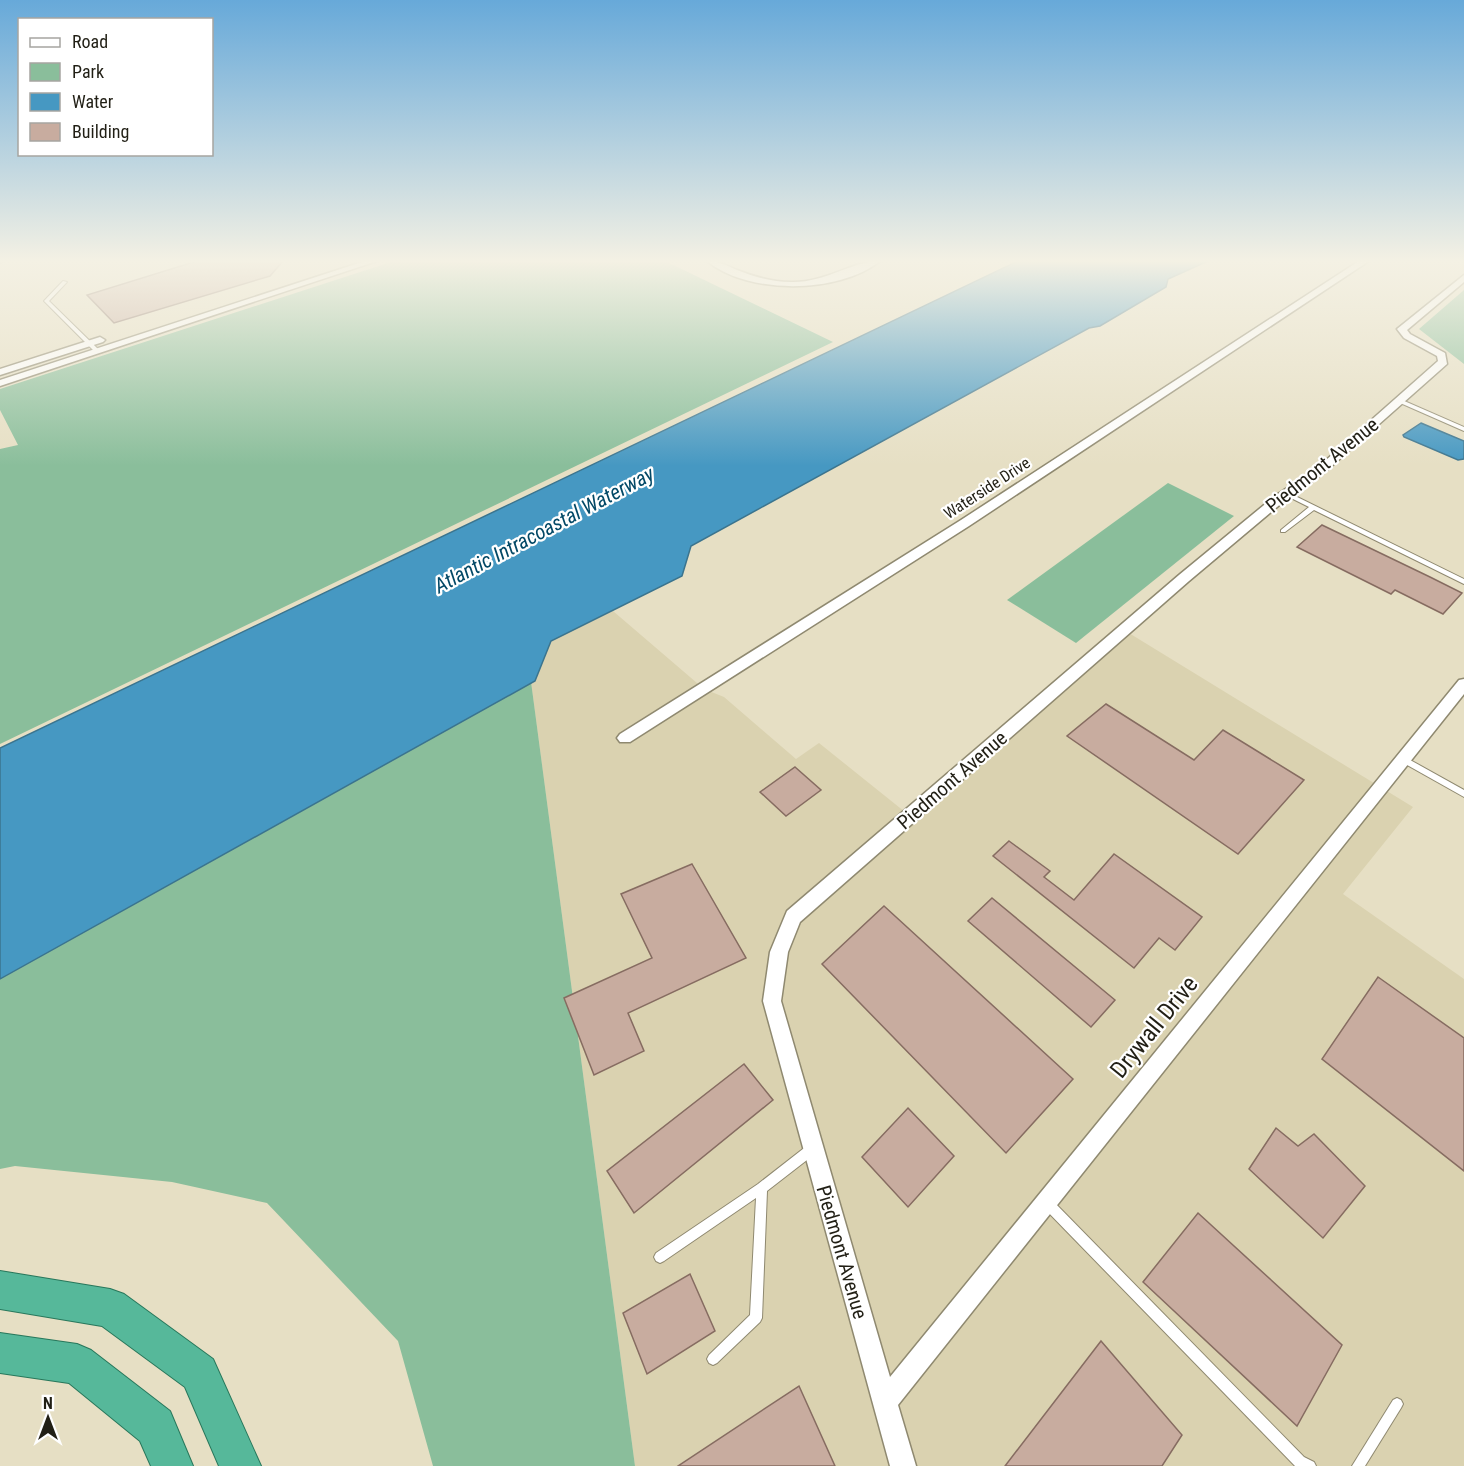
<svg xmlns="http://www.w3.org/2000/svg" width="1464" height="1466" viewBox="0 0 1464 1466" font-family="'Roboto Condensed',sans-serif">
<style>
.built{fill:#dad2b0}
.green{fill:#8abe9b}
.water{fill:#4698c2;stroke:#3b748e;stroke-width:1.5}
.building{fill:#c8ac9f;stroke:#866c61;stroke-width:1.5}
.lines{fill:none;stroke-linecap:round;stroke-linejoin:round}
.service-casing{stroke:#8f8970;stroke-width:2}
.minor-casing{stroke:#8f8970;stroke-width:3}
.trunk-casing{stroke:#28775b;stroke-width:2}
.service{fill:#fff;fill-rule:evenodd}
.minor{fill:#fff;fill-rule:evenodd}
.trunk{fill:#56b89a;fill-rule:evenodd}
.labels{text-anchor:middle;dominant-baseline:central;stroke-width:4.5;stroke-linejoin:round;paint-order:stroke}
.far-street-label{font-size:16px;fill:#211f15;stroke:#fff}
.street-label{font-size:20px;fill:#211f15;stroke:#fff}
.water-label{font-size:21px;font-style:italic;fill:#024866;stroke:#fff}
.near-street-label{font-size:24px;fill:#211f15;stroke:#fff}
</style>
<rect width="100%" height="100%" fill="#e6dfc4"/>
<path class="built" d="M 613,611 L 704,689 L 724,697 L 796,759 L 819,743 L 910,816 L 1124,630 L 1413,807 L 1343,894 L 1464,979 L 1464,1466 L 635,1466 L 530,674 L 550,641 Z"/>
<g class="green">
<path d="M 394,261 L 665,261 L 833,342 L 0,744 L 0,449 L 18,445 L 0,410 L 0,389 Z"/>
<path d="M 1464,290 L 1464,364 L 1419,329 Z"/>
<path d="M 1168,483 L 1234,516 L 1076,643 L 1007,600 Z"/>
<path d="M 530,674 L 635,1466 L 433,1466 L 398,1341 L 267,1203 L 172,1182 L 15,1166 L 0,1169 L 0,971 Z"/>
</g>
<g class="water">
<path d="M 1018,261 L 1208,261 L 1168,279 L 1166,287 L 1100,326 L 1089,328 L 691,546 L 682,576 L 551,641 L 535,681 L 0,979 L 0,748 Z"/>
<path d="M 1421,423 L 1464,441 L 1464,459 L 1458,460 L 1404,437 L 1403,435 Z"/>
</g>
<g class="building">
<path d="M 197,261 L 283,261 L 270,276 L 114,323 L 87,295 Z"/>
<path d="M 1322,525 L 1430,577 L 1462,593 L 1443,614 L 1395,590 L 1391,594 L 1297,547 Z"/>
<path d="M 1106,704 L 1194,760 L 1223,730 L 1304,780 L 1238,854 L 1067,736 Z"/>
<path d="M 795,767 L 821,790 L 786,816 L 760,792 Z"/>
<path d="M 1009,841 L 1050,871 L 1044,877 L 1074,900 L 1114,854 L 1202,917 L 1175,950 L 1159,938 L 1134,968 L 993,856 Z"/>
<path d="M 692,864 L 746,958 L 628,1013 L 644,1051 L 594,1075 L 564,998 L 652,958 L 621,894 Z"/>
<path d="M 992,898 L 1115,1000 L 1091,1027 L 968,921 Z"/>
<path d="M 884,906 L 1073,1079 L 1006,1153 L 822,964 Z"/>
<path d="M 1378,977 L 1464,1038 L 1464,1171 L 1322,1059 Z"/>
<path d="M 744,1064 L 773,1100 L 634,1213 L 607,1171 Z"/>
<path d="M 908,1108 L 954,1156 L 908,1207 L 862,1157 Z"/>
<path d="M 1276,1128 L 1298,1146 L 1314,1134 L 1365,1186 L 1323,1238 L 1249,1169 Z"/>
<path d="M 1198,1213 L 1342,1345 L 1297,1426 L 1143,1282 Z"/>
<path d="M 690,1274 L 715,1331 L 647,1374 L 623,1313 Z"/>
<path d="M 1101,1341 L 1182,1435 L 1162,1466 L 1005,1466 Z"/>
<path d="M 799,1386 L 835,1466 L 678,1466 Z"/>
</g>
<g class="lines">
<defs>
<g id="service">
<path d="M 0,261 L 4,261 L 0,263 Z"/>
<path d="M 63,281 L 67,282 L 49,301 L 99,350 L 99,352 L 95,352 L 44,301 Z"/>
<path d="M 1398,400 L 1402,400 L 1464,427 L 1464,431 L 1398,402 Z"/>
<path d="M 1287,492 L 1464,579 L 1464,584 L 1314,510 L 1285,532 L 1281,532 L 1281,530 L 1309,507 L 1285,495 L 1284,494 Z"/>
<path d="M 1403,756 L 1464,790 L 1464,797 L 1400,761 L 1399,759 L 1400,757 Z"/>
<path d="M 812,1144 L 816,1145 L 817,1149 L 816,1153 L 767,1191 L 762,1318 L 760,1322 L 717,1363 L 713,1365 L 709,1363 L 707,1359 L 709,1355 L 750,1315 L 756,1198 L 664,1261 L 660,1263 L 656,1261 L 654,1257 L 656,1253 L 758,1184 L 808,1145 Z"/>
<path d="M 1047,1198 L 1051,1199 L 1304,1457 L 1314,1462 L 1316,1466 L 1295,1466 L 1043,1207 L 1042,1203 L 1043,1199 Z"/>
<path d="M 1397,1398 L 1401,1400 L 1403,1404 L 1401,1408 L 1365,1466 L 1352,1466 L 1393,1400 Z"/>
</g>
<g id="minor">
<path d="M 365,261 L 377,261 L 0,386 L 0,380 Z"/>
<path d="M 707,261 C 719,261 726,265 737,270 C 755,277 772,282 791,282 C 825,283 852,261 880,261 C 839,294 748,295 707,261 Z"/>
<path d="M 1359,261 L 1369,261 L 969,526 L 630,742 L 620,742 L 617,738 L 620,734 L 961,520 Z"/>
<path d="M 1464,275 L 1464,282 L 1407,330 L 1410,334 L 1445,353 L 1447,364 L 1325,472 L 1283,502 L 1189,581 L 800,922 L 788,952 L 781,1001 L 890,1377 L 1459,680 L 1464,679 L 1464,694 L 898,1405 L 916,1466 L 890,1466 L 763,1001 L 770,952 L 787,911 L 1179,575 L 1275,496 L 1317,468 L 1438,361 L 1437,356 L 1404,338 L 1397,329 Z"/>
<path d="M 100,337 L 105,340 L 103,342 L 0,375 L 0,369 Z"/>
</g>
<g id="trunk">
<path d="M 0,1271 L 110,1289 L 124,1294 L 213,1359 L 261,1466 L 219,1466 L 185,1387 L 102,1326 L 0,1309 Z"/>
<path d="M 0,1333 L 77,1344 L 91,1350 L 170,1411 L 193,1466 L 151,1466 L 140,1441 L 69,1383 L 0,1373 Z"/>
</g>
</defs>
<use href="#service" class="service-casing"/>
<use href="#minor" class="minor-casing"/>
<use href="#trunk" class="trunk-casing"/>
<use href="#service" class="service"/>
<use href="#minor" class="minor"/>
<use href="#trunk" class="trunk"/>
</g>
<linearGradient id="sky" x2="0" y2="1"><stop stop-color="#67a9d9"/><stop offset="0.56" stop-color="#f4f1e4"/><stop offset="1" stop-color="#f4f1e4" stop-opacity="0"/></linearGradient>
<rect width="1464" height="466" fill="url(#sky)"/>
<g class="labels">
<g class="far-street-label">
<text transform="translate(987 488) rotate(-33)">Waterside Drive</text>
</g>
<g class="street-label">
<text transform="translate(1322 465) rotate(-39)">Piedmont Avenue</text>
<text transform="translate(952 780) rotate(-41)">Piedmont Avenue</text>
<text transform="translate(842 1252) rotate(74)">Piedmont Avenue</text>
</g>
<g class="water-label">
<text transform="translate(544 530) rotate(-28)">Atlantic Intracoastal Waterway</text>
</g>
<g class="near-street-label">
<text transform="translate(1154 1027) rotate(-51)">Drywall Drive</text>
</g>
</g>
<rect x="18" y="18" width="195" height="138" fill="#ffffff" stroke="#a6a5a1" stroke-width="1.5"/>
<rect x="30" y="38" width="30" height="9" fill="#ffffff" stroke="#a6a5a1" stroke-width="1.5"/>
<text x="72" y="48" font-size="18" fill="#211f15">Road</text>
<rect x="30" y="63" width="30" height="18" fill="#8abe9b" stroke="#a6a5a1" stroke-width="1.5"/>
<text x="72" y="78" font-size="18" fill="#211f15">Park</text>
<rect x="30" y="93" width="30" height="18" fill="#4698c2" stroke="#a6a5a1" stroke-width="1.5"/>
<text x="72" y="108" font-size="18" fill="#211f15">Water</text>
<rect x="30" y="123" width="30" height="18" fill="#c8ac9f" stroke="#a6a5a1" stroke-width="1.5"/>
<text x="72" y="138" font-size="18" fill="#211f15">Building</text>
<g transform="translate(48 1418)" stroke="#ffffff" stroke-width="4.5" paint-order="stroke">
<path d="M0-4.5L10 22L0 15L-10 22Z" fill="#211f15"/>
<text y="-9" font-size="16" font-weight="bold" text-anchor="middle" fill="#211f15">N</text>
</g>
</svg>
